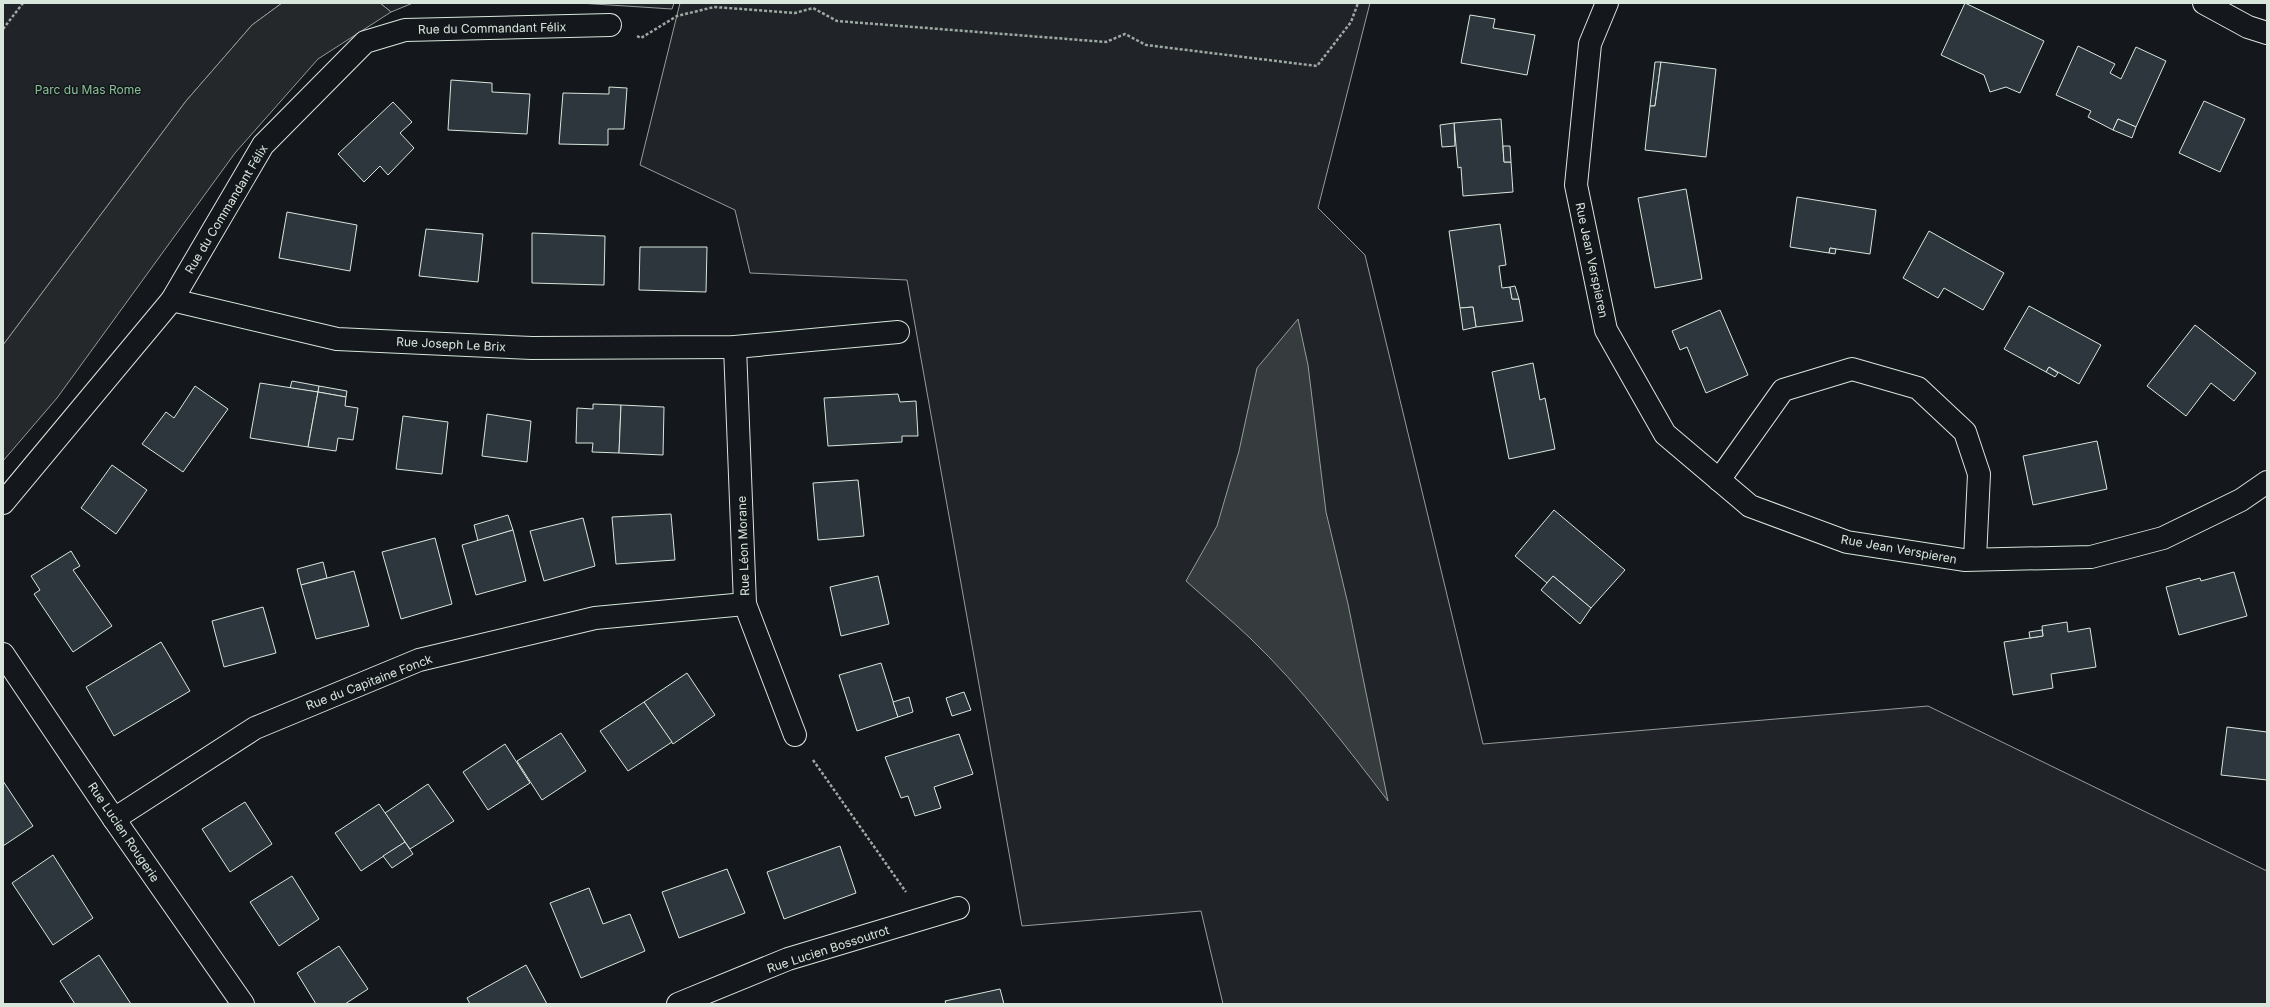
<svg xmlns="http://www.w3.org/2000/svg" width="2270" height="1007" viewBox="0 0 2270 1007" font-family="Inter,sans-serif">
<style>
.green{fill:#202428;stroke:#939e99}
.parking{fill:#24282b;stroke:#939e99}
.water{fill:#363b3e;stroke:#939e99}
.building{fill:#2c363c;stroke:#d8e6dc}
.lines{fill:none;stroke-linecap:round;stroke-linejoin:round}
.minor-casing{stroke:#d8e6dc;stroke-width:24}
.path{stroke:#9da8a2;stroke-width:2.5;stroke-dasharray:3 2;stroke-linecap:butt}
.minor{stroke:#14181c;stroke-width:22}
.labels{text-anchor:middle;dominant-baseline:central;stroke-width:3;stroke-linejoin:round;paint-order:stroke}
.street-label{font-size:12px;fill:#d8e6dc;stroke:#14181c}
.park-label{font-size:12px;fill:#8ac095;stroke:#14181c}
</style>
<rect width="100%" height="100%" fill="#14181c"/>
<g class="green">
<path d="M 3,3 L 282,3 L 252,25 L 186,101 L 3,345 Z"/>
<path d="M 380,3 L 413,3 L 391,12 Z"/>
<path d="M 579,3 L 674,3 L 672,9 Z"/>
<path d="M 680,3 L 1370,3 L 1318,208 L 1365,255 L 1483,744 L 1928,706 L 2267,871 L 2267,1004 L 1223,1004 L 1201,911 L 1022,926 L 907,280 L 750,273 L 735,210 L 640,165 Z"/>
</g>
<path class="parking" d="M 282,3 L 380,3 L 391,12 L 318,59 L 235,153 L 57,398 L 3,461 L 3,345 L 186,101 L 252,25 Z"/>
<path class="water" d="M 1298,319 L 1308,365 L 1326,512 L 1348,604 L 1388,801 C 1345,745 1301,687 1250,638 C 1229,618 1207,600 1186,581 L 1217,526 L 1239,451 L 1257,368 Z"/>
<g class="building">
<path d="M 1965,3 L 2044,41 L 2020,93 L 2006,87 L 1990,92 L 1984,75 L 1941,55 Z"/>
<path d="M 1470,15 L 1495,19 L 1493,28 L 1535,35 L 1527,75 L 1461,63 Z"/>
<path d="M 2078,46 L 2115,64 L 2110,73 L 2121,79 L 2136,47 L 2166,61 L 2136,127 L 2118,119 L 2113,130 L 2088,117 L 2091,111 L 2056,95 Z"/>
<path d="M 1655,62 L 1661,62 L 1655,106 L 1650,106 Z"/>
<path d="M 1661,62 L 1716,69 L 1706,157 L 1645,150 L 1650,106 L 1655,106 Z"/>
<path d="M 451,80 L 492,83 L 492,92 L 530,94 L 527,134 L 448,130 Z"/>
<path d="M 609,87 L 627,88 L 624,129 L 608,129 L 608,145 L 559,144 L 563,93 L 609,94 Z"/>
<path d="M 2204,101 L 2245,119 L 2220,172 L 2179,153 Z"/>
<path d="M 393,102 L 412,122 L 400,133 L 414,148 L 388,175 L 380,166 L 364,182 L 338,154 Z"/>
<path d="M 1501,119 L 1504,162 L 1511,162 L 1513,192 L 1463,196 L 1461,167 L 1458,168 L 1454,123 Z"/>
<path d="M 2118,119 L 2136,127 L 2132,138 L 2113,130 Z"/>
<path d="M 1454,123 L 1455,146 L 1442,147 L 1440,125 Z"/>
<path d="M 1503,146 L 1510,146 L 1511,162 L 1504,162 Z"/>
<path d="M 1686,189 L 1702,279 L 1655,288 L 1638,198 Z"/>
<path d="M 1797,197 L 1876,210 L 1870,254 L 1830,248 L 1829,253 L 1790,247 Z"/>
<path d="M 287,212 L 357,225 L 350,271 L 279,258 Z"/>
<path d="M 1500,224 L 1506,265 L 1499,266 L 1502,288 L 1510,287 L 1512,299 L 1519,299 L 1523,321 L 1476,327 L 1473,307 L 1460,308 L 1449,231 Z"/>
<path d="M 426,229 L 483,234 L 478,282 L 419,276 Z"/>
<path d="M 1929,231 L 2004,273 L 1983,310 L 1944,288 L 1938,298 L 1903,278 Z"/>
<path d="M 532,233 L 605,236 L 604,285 L 532,283 Z"/>
<path d="M 640,247 L 707,247 L 706,292 L 639,290 Z"/>
<path d="M 1830,248 L 1836,249 L 1835,254 L 1829,253 Z"/>
<path d="M 1515,286 L 1519,299 L 1512,299 L 1510,287 Z"/>
<path d="M 2029,306 L 2101,345 L 2079,384 L 2049,367 L 2046,372 L 2004,349 Z"/>
<path d="M 1473,307 L 1476,327 L 1463,330 L 1460,308 Z"/>
<path d="M 1720,310 L 1748,375 L 1706,393 L 1687,347 L 1680,350 L 1672,331 Z"/>
<path d="M 2195,325 L 2256,373 L 2234,401 L 2211,383 L 2186,416 L 2147,386 Z"/>
<path d="M 1533,363 L 1540,400 L 1545,398 L 1555,449 L 1509,459 L 1492,372 Z"/>
<path d="M 2049,367 L 2058,373 L 2055,377 L 2046,372 Z"/>
<path d="M 292,381 L 319,386 L 318,392 L 290,388 Z"/>
<path d="M 260,383 L 318,392 L 308,447 L 250,438 Z"/>
<path d="M 195,386 L 228,409 L 183,472 L 142,444 L 166,412 L 174,418 Z"/>
<path d="M 319,386 L 347,391 L 346,397 L 318,392 Z"/>
<path d="M 318,392 L 346,397 L 345,406 L 358,408 L 353,440 L 338,438 L 336,451 L 308,447 Z"/>
<path d="M 898,394 L 900,402 L 916,401 L 918,436 L 902,436 L 902,442 L 828,446 L 824,398 Z"/>
<path d="M 593,404 L 621,405 L 619,453 L 592,452 L 593,443 L 576,443 L 577,408 L 593,409 Z"/>
<path d="M 621,405 L 664,407 L 663,455 L 619,453 Z"/>
<path d="M 487,414 L 531,421 L 527,462 L 482,456 Z"/>
<path d="M 403,416 L 448,422 L 442,474 L 396,469 Z"/>
<path d="M 2097,441 L 2107,489 L 2033,505 L 2023,456 Z"/>
<path d="M 112,465 L 147,490 L 116,534 L 81,508 Z"/>
<path d="M 858,480 L 864,536 L 818,540 L 813,483 Z"/>
<path d="M 1554,510 L 1625,570 L 1591,608 L 1553,576 L 1547,583 L 1515,556 Z"/>
<path d="M 671,514 L 675,560 L 616,564 L 612,517 Z"/>
<path d="M 508,515 L 513,530 L 478,541 L 474,525 Z"/>
<path d="M 583,518 L 595,566 L 544,581 L 530,531 Z"/>
<path d="M 513,530 L 526,581 L 476,595 L 462,545 Z"/>
<path d="M 435,538 L 452,604 L 401,619 L 382,552 Z"/>
<path d="M 71,551 L 80,566 L 73,570 L 112,626 L 73,652 L 34,594 L 40,590 L 31,576 Z"/>
<path d="M 323,562 L 327,578 L 301,585 L 297,569 Z"/>
<path d="M 354,571 L 369,626 L 316,639 L 301,585 Z"/>
<path d="M 2234,572 L 2247,616 L 2179,635 L 2166,587 L 2200,578 L 2201,581 Z"/>
<path d="M 878,576 L 889,624 L 841,636 L 830,587 Z"/>
<path d="M 1553,576 L 1591,608 L 1580,624 L 1541,590 Z"/>
<path d="M 263,607 L 276,653 L 224,667 L 212,621 Z"/>
<path d="M 2067,622 L 2068,632 L 2090,628 L 2096,667 L 2051,674 L 2053,688 L 2013,695 L 2004,642 L 2043,636 L 2042,626 Z"/>
<path d="M 2042,630 L 2043,636 L 2030,638 L 2029,632 Z"/>
<path d="M 161,642 L 190,691 L 114,736 L 86,687 Z"/>
<path d="M 881,663 L 898,717 L 857,731 L 839,675 Z"/>
<path d="M 687,673 L 715,715 L 673,744 L 644,702 Z"/>
<path d="M 964,692 L 971,710 L 952,716 L 946,698 Z"/>
<path d="M 909,697 L 913,712 L 898,717 L 893,702 Z"/>
<path d="M 644,702 L 672,742 L 628,771 L 600,731 Z"/>
<path d="M 2227,727 L 2267,732 L 2267,780 L 2221,775 Z"/>
<path d="M 561,733 L 586,771 L 542,800 L 517,761 Z"/>
<path d="M 959,734 L 973,774 L 934,787 L 941,808 L 915,816 L 908,796 L 901,798 L 885,757 Z"/>
<path d="M 505,744 L 530,783 L 488,810 L 463,772 Z"/>
<path d="M 3,781 L 33,826 L 3,846 Z"/>
<path d="M 428,784 L 454,821 L 410,849 L 385,813 Z"/>
<path d="M 245,802 L 272,844 L 230,872 L 202,829 Z"/>
<path d="M 379,804 L 405,842 L 361,871 L 335,833 Z"/>
<path d="M 405,842 L 413,854 L 392,868 L 383,856 Z"/>
<path d="M 840,846 L 856,893 L 784,919 L 767,872 Z"/>
<path d="M 53,855 L 93,918 L 53,945 L 12,883 Z"/>
<path d="M 727,869 L 745,913 L 679,938 L 662,892 Z"/>
<path d="M 292,876 L 319,919 L 279,946 L 250,902 Z"/>
<path d="M 589,888 L 603,924 L 630,914 L 645,951 L 581,978 L 550,903 Z"/>
<path d="M 339,946 L 368,989 L 345,1004 L 316,1004 L 297,973 Z"/>
<path d="M 99,955 L 131,1004 L 75,1004 L 60,981 Z"/>
<path d="M 526,965 L 547,1004 L 470,1004 L 467,998 Z"/>
<path d="M 1000,989 L 1004,1004 L 946,1004 L 945,1001 Z"/>
</g>
<g class="lines">
<defs>
<g id="minor">
<path d="M 1607,3 L 1590,44 L 1576,185 L 1606,330 L 1665,434 L 1750,506 L 1847,542 L 1964,560 L 2091,557 L 2163,538 L 2241,500 L 2267,482"/>
<path d="M 2204,3 L 2248,27 L 2267,33"/>
<path d="M 172,300 L 337,339 L 532,348 L 735,347 L 898,332"/>
<path d="M 735,347 L 745,604 L 795,735"/>
<path d="M 1719,480 L 1783,390 L 1852,369 L 1918,388 L 1965,432 L 1979,474 L 1975,559"/>
<path d="M 3,503 L 172,300 L 263,145 L 365,42 L 405,30 L 610,25"/>
<path d="M 3,654 L 114,819 L 243,1004"/>
<path d="M 114,819 L 255,728 L 419,660 L 595,618 L 745,604"/>
<path d="M 678,1004 L 788,959 L 958,908"/>
</g>
</defs>
<use href="#minor" class="minor-casing"/>
<g class="path">
<path d="M 3,29 L 23,3"/>
<path d="M 637,36 L 641,38 L 677,16 L 714,7 L 795,13 L 813,8 L 837,21 L 1106,42 L 1125,34 L 1146,45 L 1317,66 L 1351,22 L 1358,3"/>
<path d="M 813,760 L 906,892"/>
</g>
<use href="#minor" class="minor"/>
</g>
<g class="labels">
<g class="street-label">
<text transform="translate(492 28) rotate(-1)">Rue du Commandant Félix</text>
<text transform="translate(226 209) rotate(-59)">Rue du Commandant Félix</text>
<text transform="translate(1592 260) rotate(78)">Rue Jean Verspieren</text>
<text transform="translate(451 344) rotate(3)">Rue Joseph Le Brix</text>
<text transform="translate(743 546) rotate(-92)">Rue Léon Morane</text>
<text transform="translate(1899 549) rotate(10)">Rue Jean Verspieren</text>
<text transform="translate(369 682) rotate(-21)">Rue du Capitaine Fonck</text>
<text transform="translate(124 832) rotate(56)">Rue Lucien Rougerie</text>
<text transform="translate(828 949) rotate(-18)">Rue Lucien Bossoutrot</text>
</g>
<g class="park-label">
<text x="88" y="89">Parc du Mas Rome</text>
</g>
</g>
<rect width="2270" height="1007" fill="none" stroke="#d8e6dc" stroke-width="8"/>
</svg>
